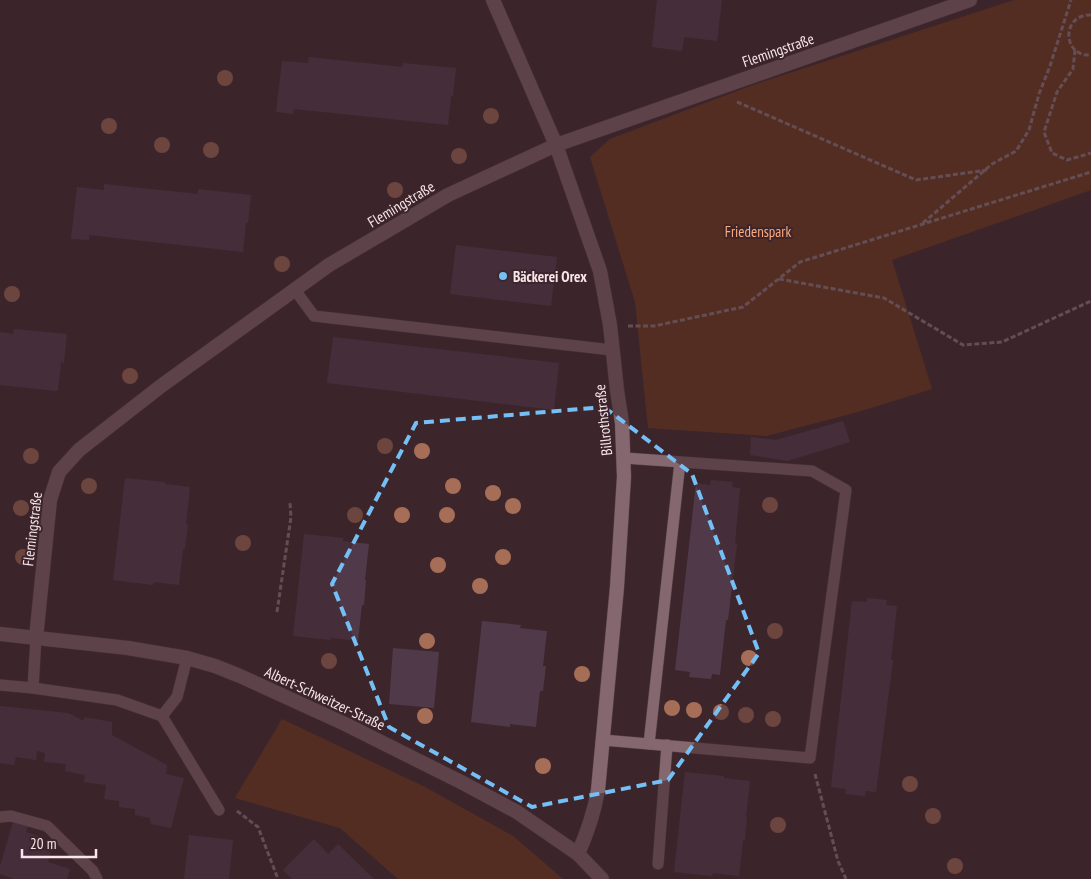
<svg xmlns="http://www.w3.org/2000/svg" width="1091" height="879" viewBox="0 0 1091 879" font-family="'PT Sans Narrow',sans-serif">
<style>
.green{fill:#713917}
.building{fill:#503a4a}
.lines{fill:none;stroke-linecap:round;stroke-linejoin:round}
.service-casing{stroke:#564147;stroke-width:12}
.minor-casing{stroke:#564147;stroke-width:15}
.tertiary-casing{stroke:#564147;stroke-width:15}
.path{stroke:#947f85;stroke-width:3;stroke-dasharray:5 2.5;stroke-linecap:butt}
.service{stroke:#85676f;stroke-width:11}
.minor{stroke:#85676f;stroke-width:14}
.tertiary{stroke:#85676f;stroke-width:14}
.tree{fill:#a76e57}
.marked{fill:none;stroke:#74c0f6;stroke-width:4;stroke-dasharray:10 6;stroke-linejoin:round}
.poi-dot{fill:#74c0f6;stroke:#3d252c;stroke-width:2}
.labels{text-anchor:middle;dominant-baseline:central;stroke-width:4;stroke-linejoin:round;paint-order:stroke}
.street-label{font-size:15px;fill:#f7e6ea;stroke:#3d252c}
.park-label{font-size:15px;fill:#fda97b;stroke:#3d252c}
.poi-label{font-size:15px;font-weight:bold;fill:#f7e6ea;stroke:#3d252c;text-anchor:start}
</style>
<rect width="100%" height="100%" fill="#3d252c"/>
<g class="green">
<path d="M 1014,0 L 1091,0 L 1091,190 L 892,260 L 932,389 L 858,412 L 766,436 L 648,428 L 635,302 L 590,157 L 610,139 L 753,85 Z"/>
<path d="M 282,719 L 425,787 L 513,836 L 563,879 L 398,879 L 340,828 L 235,798 Z"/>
</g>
<g class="building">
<path d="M 657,0 L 722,0 L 717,41 L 684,37 L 682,51 L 652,47 Z"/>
<path d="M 309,57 L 402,67 L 403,63 L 456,68 L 453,96 L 451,96 L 448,125 L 294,109 L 293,114 L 276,112 L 282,61 L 308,63 Z"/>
<path d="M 104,184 L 198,194 L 198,189 L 251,195 L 248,223 L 246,223 L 243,252 L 89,235 L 89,240 L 71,239 L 77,187 L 104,190 Z"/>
<path d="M 456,245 L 557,257 L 551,306 L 450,294 Z"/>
<path d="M 14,329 L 67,334 L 64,363 L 61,362 L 58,391 L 0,385 L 0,332 L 13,334 Z"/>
<path d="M 333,337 L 559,363 L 554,410 L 327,383 Z"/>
<path d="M 843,421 L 850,442 L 787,461 L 750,455 L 751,437 L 776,440 Z"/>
<path d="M 125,478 L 165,482 L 165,484 L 190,487 L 186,524 L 188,524 L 185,549 L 183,549 L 179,585 L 154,582 L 153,585 L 113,580 Z"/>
<path d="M 711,480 L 733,482 L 732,487 L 740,488 L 735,543 L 737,544 L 728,620 L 726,620 L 720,675 L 712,674 L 711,679 L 689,677 L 690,672 L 675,670 L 696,483 L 710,485 Z"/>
<path d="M 304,534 L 343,538 L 343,541 L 369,544 L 365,580 L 366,580 L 364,605 L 362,605 L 358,641 L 331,638 L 331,640 L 293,636 Z"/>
<path d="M 867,598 L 887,600 L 886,605 L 897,606 L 891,660 L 893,660 L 876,792 L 866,791 L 865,796 L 845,794 L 846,789 L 831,787 L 852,601 L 867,602 Z"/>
<path d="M 482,621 L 521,625 L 520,628 L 547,631 L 543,666 L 546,666 L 543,691 L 540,691 L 536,727 L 510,724 L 510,727 L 471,722 Z"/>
<path d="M 393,648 L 439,652 L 434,708 L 389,704 Z"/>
<path d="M 0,706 L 68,713 L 84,721 L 84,717 L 112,722 L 112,735 L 167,765 L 166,774 L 184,778 L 171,828 L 151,824 L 150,818 L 135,815 L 135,809 L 119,807 L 119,801 L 104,799 L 106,785 L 84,782 L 85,775 L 65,771 L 66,764 L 44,762 L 45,753 L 37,751 L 36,760 L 16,757 L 14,765 L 0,763 Z"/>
<path d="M 685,772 L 724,776 L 724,778 L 750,781 L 746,817 L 747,817 L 745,840 L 743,840 L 739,876 L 713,873 L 712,876 L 674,872 Z"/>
<path d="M 13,822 L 28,826 L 26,832 L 41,837 L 38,848 L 51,852 L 48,862 L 70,869 L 67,879 L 12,879 L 12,878 L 0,874 L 0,866 Z"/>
<path d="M 189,835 L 233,840 L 229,879 L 184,879 Z"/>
<path d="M 314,839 L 328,854 L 338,844 L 374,879 L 292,879 L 283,870 Z"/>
</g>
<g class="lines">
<defs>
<g id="service">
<path d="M 295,290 L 314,316 L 612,350"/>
<path d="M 0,685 L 33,688 L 117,700 L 162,716 L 219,810"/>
<path d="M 33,688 L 36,638"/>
<path d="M 162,716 L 177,697 L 187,658"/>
<path d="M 603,740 L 810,758 L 846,490 L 812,471 L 624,458"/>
<path d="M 649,744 L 680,462"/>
<path d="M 0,817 L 11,816 L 47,826 L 93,871 L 97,879"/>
<path d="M 658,864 L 667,745"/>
</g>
<path id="minor" d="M 36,638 L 50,500 L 59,472 L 79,450 L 161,386 L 329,265 L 448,195 L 556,145 L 970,0"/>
<g id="tertiary">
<path d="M 493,0 L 556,145 L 600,271 L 610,325 L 617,390 L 622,423 L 624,477 L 617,587 L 598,790 C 594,814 588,831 578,854"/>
<path d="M 0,634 L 128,648 L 187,658 L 215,666 L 240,676 L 345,724 L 463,783 L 517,812 L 578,854 L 602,879"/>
</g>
</defs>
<use href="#service" class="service-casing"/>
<use href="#minor" class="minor-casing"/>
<use href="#tertiary" class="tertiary-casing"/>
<g class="path">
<path d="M 1091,15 C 1061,14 1062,57 1091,55"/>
<path d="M 1075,50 L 1073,69 L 1057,92 L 1044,132 L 1052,153 L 1067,160 L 1091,153"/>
<path d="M 737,102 L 916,180 L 987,170"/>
<path d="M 923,223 L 992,164 L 1016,151 L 1029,130 L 1039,94 L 1050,66 L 1071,0"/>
<path d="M 779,279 L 884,298 L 963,345 L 1002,342 L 1091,301"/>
<path d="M 628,326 L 654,326 L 743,307 L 800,262 L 1091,172"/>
<path d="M 277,612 L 291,517 L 290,503"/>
<path d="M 815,774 L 838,861 L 846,879"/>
<path d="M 237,811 L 258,827 L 278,879"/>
</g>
<use href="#service" class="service"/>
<use href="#minor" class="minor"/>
<use href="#tertiary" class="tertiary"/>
</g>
<g class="tree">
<circle cx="225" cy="78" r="8"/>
<circle cx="491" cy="116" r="8"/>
<circle cx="109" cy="126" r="8"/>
<circle cx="162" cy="145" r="8"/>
<circle cx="211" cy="150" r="8"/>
<circle cx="459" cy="156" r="8"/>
<circle cx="395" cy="190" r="8"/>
<circle cx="282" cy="264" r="8"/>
<circle cx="12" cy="294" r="8"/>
<circle cx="130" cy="376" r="8"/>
<circle cx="385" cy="446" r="8"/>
<circle cx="422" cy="451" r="8"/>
<circle cx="31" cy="456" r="8"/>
<circle cx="89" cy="486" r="8"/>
<circle cx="453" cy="486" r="8"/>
<circle cx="493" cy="493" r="8"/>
<circle cx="770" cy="505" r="8"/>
<circle cx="513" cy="506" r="8"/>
<circle cx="21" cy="508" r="8"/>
<circle cx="355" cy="515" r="8"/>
<circle cx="402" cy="515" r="8"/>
<circle cx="447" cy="515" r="8"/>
<circle cx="243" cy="543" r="8"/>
<circle cx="23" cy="557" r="8"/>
<circle cx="503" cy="557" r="8"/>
<circle cx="438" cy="565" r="8"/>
<circle cx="480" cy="586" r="8"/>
<circle cx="775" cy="631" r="8"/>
<circle cx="427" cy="641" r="8"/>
<circle cx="749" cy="658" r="8"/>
<circle cx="329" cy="661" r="8"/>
<circle cx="582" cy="674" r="8"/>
<circle cx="672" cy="708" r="8"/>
<circle cx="694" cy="710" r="8"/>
<circle cx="721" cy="712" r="8"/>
<circle cx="746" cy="715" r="8"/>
<circle cx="425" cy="716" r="8"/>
<circle cx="773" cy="719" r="8"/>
<circle cx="543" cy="766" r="8"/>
<circle cx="910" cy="784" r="8"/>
<circle cx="933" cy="816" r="8"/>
<circle cx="778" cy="825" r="8"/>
<circle cx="955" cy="866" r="8"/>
</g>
<path d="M0 0H1091V879H0ZM 604,407 L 692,474 L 759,653 L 668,780 L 532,807 L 389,727 L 332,584 L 416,423 Z" fill="#3d252c" fill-opacity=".55" fill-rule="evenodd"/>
<path class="marked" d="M 604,407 L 692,474 L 759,653 L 668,780 L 532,807 L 389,727 L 332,584 L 416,423 Z"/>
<circle class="poi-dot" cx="503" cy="276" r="5"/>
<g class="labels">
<g class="street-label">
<text transform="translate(778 50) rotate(-19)">Flemingstraße</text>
<text transform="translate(401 204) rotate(-31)">Flemingstraße</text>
<text transform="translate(603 420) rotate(-96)">Billrothstraße</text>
<text transform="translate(32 529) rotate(-83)">Flemingstraße</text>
<text transform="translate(325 698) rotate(25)">Albert-Schweitzer-Straße</text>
</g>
<g class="park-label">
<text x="758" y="231">Friedenspark</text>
</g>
<g class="poi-label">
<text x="513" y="276">Bäckerei Orex</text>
</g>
</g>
<path d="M22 849v8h74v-8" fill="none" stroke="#f7e6ea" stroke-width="2.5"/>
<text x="30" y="849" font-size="15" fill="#f7e6ea" stroke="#3d252c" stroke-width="4" paint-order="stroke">20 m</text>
</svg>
